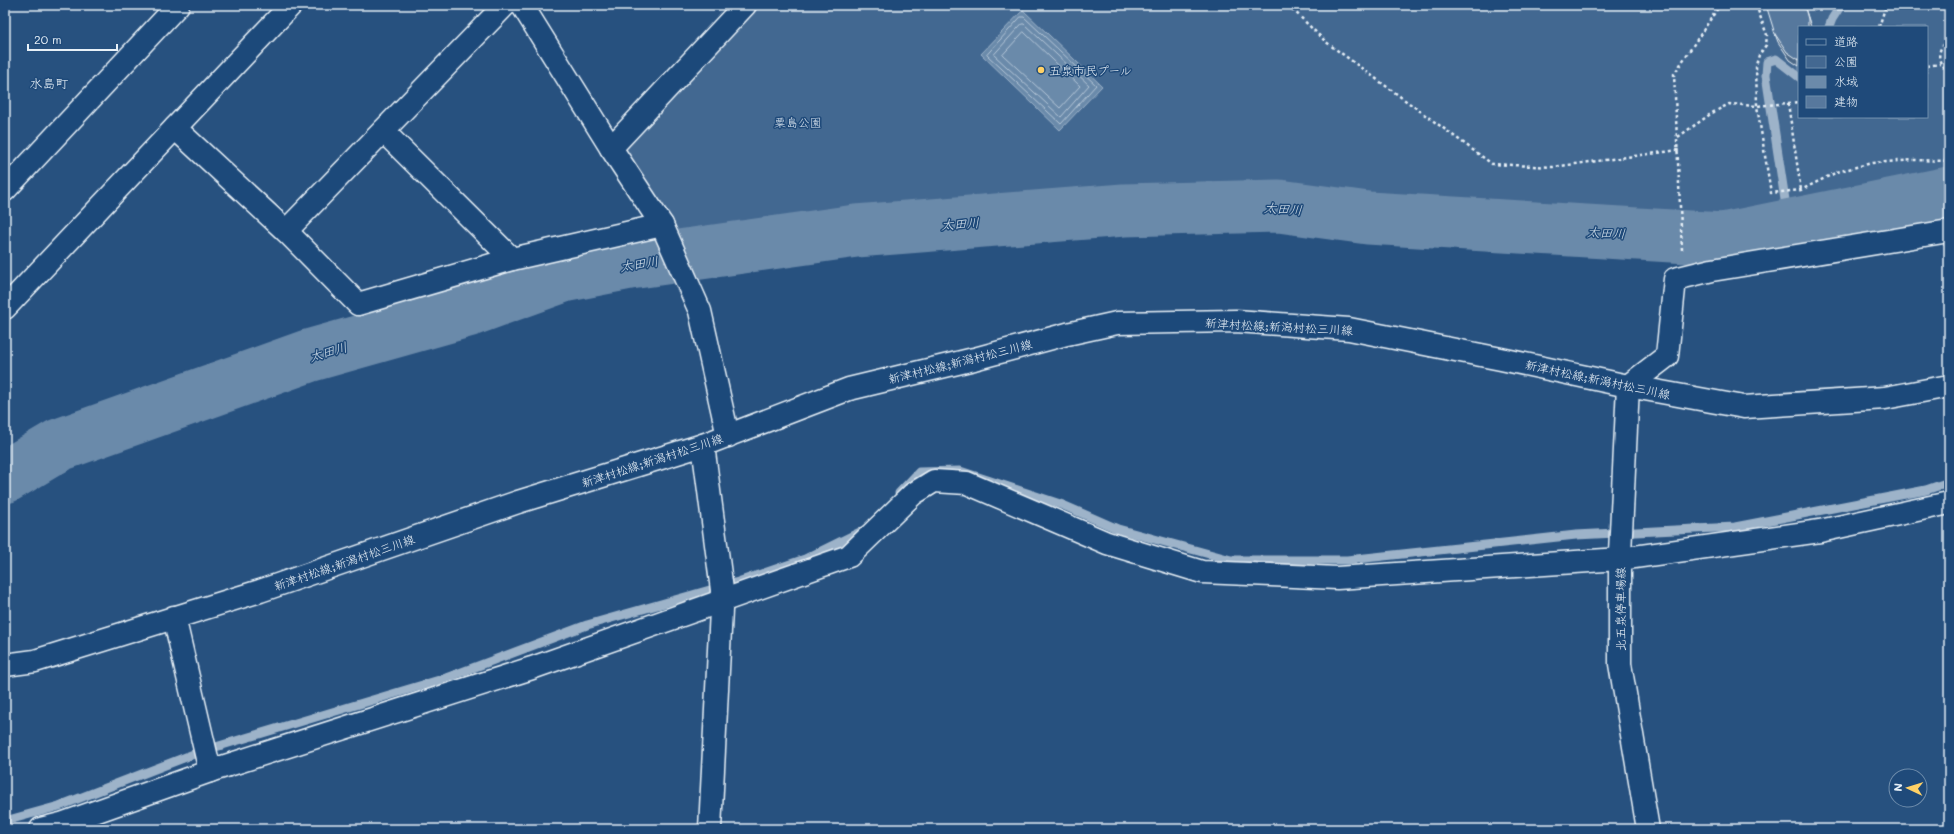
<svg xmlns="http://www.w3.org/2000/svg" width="1954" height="834" viewBox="0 0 1954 834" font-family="Mali,'Klee One',sans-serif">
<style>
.green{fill:#436891;stroke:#96acc4;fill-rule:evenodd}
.water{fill:#6b8aaa;stroke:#9db3c9}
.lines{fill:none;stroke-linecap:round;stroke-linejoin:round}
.shore{stroke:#b6c8d9;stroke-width:1}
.stream{stroke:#9db3c9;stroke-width:9}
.river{stroke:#6b8aaa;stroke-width:53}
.minor-casing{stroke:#e8f1f8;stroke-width:25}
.major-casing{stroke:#e8f1f8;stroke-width:25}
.path{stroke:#e8f1f8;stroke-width:2.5;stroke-dasharray:3 3;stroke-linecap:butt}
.minor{stroke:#1f4a7a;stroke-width:22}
.major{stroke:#1f4a7a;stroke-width:22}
.wall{fill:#4b6787;stroke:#e8f1f8}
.shaded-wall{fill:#3d546e;stroke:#e8f1f8}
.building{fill:#57789d;stroke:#e8f1f8}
.poi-dot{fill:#ffd166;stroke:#1f4a7a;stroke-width:1.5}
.labels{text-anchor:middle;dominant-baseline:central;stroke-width:3;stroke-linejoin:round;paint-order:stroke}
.poi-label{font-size:12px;fill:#e8f1f8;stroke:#1f4a7a;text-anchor:start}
.park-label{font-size:12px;fill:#d8e3ee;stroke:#1f4a7a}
.street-label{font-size:12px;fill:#e8f1f8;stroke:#1f4a7a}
.neighbourhood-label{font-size:13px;fill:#e8f1f8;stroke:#1f4a7a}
.water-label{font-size:13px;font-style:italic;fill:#d5e2ec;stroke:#1f4a7a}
</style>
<rect width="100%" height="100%" fill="#27517f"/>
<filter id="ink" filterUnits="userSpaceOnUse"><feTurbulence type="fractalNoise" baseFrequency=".025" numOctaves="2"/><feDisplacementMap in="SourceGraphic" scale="8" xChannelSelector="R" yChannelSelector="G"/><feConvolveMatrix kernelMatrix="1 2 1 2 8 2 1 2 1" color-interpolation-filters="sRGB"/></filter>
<g filter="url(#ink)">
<path class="green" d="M 745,5 L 1949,5 L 1949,193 L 1723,239 L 1368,218 L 1279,206 L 1124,210 L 856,231 L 752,247 L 674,252 L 611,148 ZM 1799,27 L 1927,27 L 1927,117 L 1799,117 Z"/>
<path class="water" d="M 1023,10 L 1102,86 L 1060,130 L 981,54 Z"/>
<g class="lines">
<g class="shore">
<path d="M 1021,17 L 1024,17 L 1096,85 L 1061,124 L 987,55 Z"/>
<path d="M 1022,24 L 1024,24 L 1089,85 L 1061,117 L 994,55 Z"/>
<path d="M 1024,32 L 1080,86 L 1060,108 L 1003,55 Z"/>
</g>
<g class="stream">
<path d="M 1829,27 L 1832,19 L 1841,5"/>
<path d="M 1789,226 L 1766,75 L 1767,62 L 1776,59 L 1799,77"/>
<path d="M 899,493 L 919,472 L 960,471 L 1063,505 L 1118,529 L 1231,560 L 1347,560 L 1576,535 L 1735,527 L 1926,490 L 1949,482"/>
<path d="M 5,821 L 59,806 L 199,752 L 446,678 L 587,625 L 738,582 L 805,559 L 864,530"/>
</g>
<path class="river" d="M 5,477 L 59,445 L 308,356 L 467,311 L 563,276 L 630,263 L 856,231 L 1124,210 L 1279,206 L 1368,218 L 1723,239 L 1949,193"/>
<defs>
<g id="minor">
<path d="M 522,5 L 611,148 L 662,225 L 700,311 L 728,436"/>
<path d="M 175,128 L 286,231 L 358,304 L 512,259 L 662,225"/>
<path d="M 383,131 L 512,259"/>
<path d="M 611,148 L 745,5"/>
<path d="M 5,190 L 178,5"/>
<path d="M 286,231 L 505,5"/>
<path d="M 5,308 L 291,5"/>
<path d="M 1628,386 L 1667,356 L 1675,279 L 1712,270 L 1949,231"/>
<path d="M 703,445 L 722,590 L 710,829"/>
<path d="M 174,617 L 210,771"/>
<path d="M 41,829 L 61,824 L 216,769 L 532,668 L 849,556 L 913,494 L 934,481 L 967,483 L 1107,543 L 1202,572 L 1337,578 L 1620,559 L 1820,531 L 1949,503"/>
</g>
<g id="major">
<path d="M 1628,386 L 1620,553 L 1620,664 L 1648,829"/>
<path d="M 5,665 L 35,661 L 260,591 L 518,502 L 703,445 L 849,389 L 974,359 L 1067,334 L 1117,323 L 1236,321 L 1349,329 L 1501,359 L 1628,386 L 1744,407 L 1885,398 L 1949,386"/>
</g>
</defs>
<use href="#minor" class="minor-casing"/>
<use href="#major" class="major-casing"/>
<g class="path">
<path d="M 1288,5 L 1326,42 L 1492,164 L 1553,167 L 1679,150"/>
<path d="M 1756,5 L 1767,35 L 1766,45 L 1759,55 L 1756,65 L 1757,106 L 1771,193 L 1801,190 L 1837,172 L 1872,163 L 1914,160 L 1949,161"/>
<path d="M 1813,10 L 1823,7 L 1824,5"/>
<path d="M 1879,27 L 1886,5"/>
<path d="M 1949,40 C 1936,47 1936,65 1949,72"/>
<path d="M 1927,66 L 1940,64"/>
<path d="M 1788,103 L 1801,190"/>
<path d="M 1678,137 L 1712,113 L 1729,104 L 1757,106 L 1799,102"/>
<path d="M 1682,250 L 1674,74 L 1720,5"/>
</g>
<use href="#minor" class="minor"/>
<use href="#major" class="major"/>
</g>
<path class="wall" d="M 1804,5 L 1811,27 L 1799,27 L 1799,66 L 1790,60 L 1778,42 L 1775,34 Z"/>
<path class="shaded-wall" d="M 1804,5 L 1811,27 L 1808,27 Z"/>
<path class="building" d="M 1766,5 L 1804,5 L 1808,19 L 1808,27 L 1799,27 L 1799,60 L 1787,52 L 1775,34 Z"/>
</g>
<circle class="poi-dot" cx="1041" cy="70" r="4"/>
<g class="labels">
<g class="poi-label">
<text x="1049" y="70">五泉市民プール</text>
</g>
<g class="park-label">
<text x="798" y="122">粟島公園</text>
</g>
<g class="street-label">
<text transform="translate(1279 326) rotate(3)">新津村松線;新潟村松三川線</text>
<text transform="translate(960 361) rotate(-14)">新津村松線;新潟村松三川線</text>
<text transform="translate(1598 379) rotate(12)">新津村松線;新潟村松三川線</text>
<text transform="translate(652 460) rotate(-18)">新津村松線;新潟村松三川線</text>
<text transform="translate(344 562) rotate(-19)">新津村松線;新潟村松三川線</text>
<text transform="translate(1620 609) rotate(-90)">北五泉停車場線</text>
</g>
<g class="neighbourhood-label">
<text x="49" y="82">水島町</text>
</g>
<g class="water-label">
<text transform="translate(1283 208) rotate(4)">太田川</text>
<text transform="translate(960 223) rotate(-4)">太田川</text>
<text transform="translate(1606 232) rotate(3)">太田川</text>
<text transform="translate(639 263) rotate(-9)">太田川</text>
<text transform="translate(328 351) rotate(-16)">太田川</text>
</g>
</g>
<rect width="1954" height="834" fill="none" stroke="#1f4a7a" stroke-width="20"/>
<rect x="10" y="10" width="1934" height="814" fill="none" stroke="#e8f1f8" stroke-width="1.5" filter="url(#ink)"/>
<rect x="1798" y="26" width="130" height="92" fill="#1f4a7a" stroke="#6f8dac"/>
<rect x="1806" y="39" width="20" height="6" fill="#1f4a7a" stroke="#6f8dac"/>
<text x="1834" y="46" font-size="12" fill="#e8f1f8">道路</text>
<rect x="1806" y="56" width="20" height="12" fill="#436891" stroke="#6f8dac"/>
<text x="1834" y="66" font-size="12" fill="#e8f1f8">公園</text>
<rect x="1806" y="76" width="20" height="12" fill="#6b8aaa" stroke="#6f8dac"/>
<text x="1834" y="86" font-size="12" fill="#e8f1f8">水域</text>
<rect x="1806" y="96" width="20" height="12" fill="#57789d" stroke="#6f8dac"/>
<text x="1834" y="106" font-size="12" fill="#e8f1f8">建物</text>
<g transform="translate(1908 788) rotate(274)"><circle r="19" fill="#1f4a7a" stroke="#6f8dac"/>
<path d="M0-3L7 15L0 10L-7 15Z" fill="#ffd166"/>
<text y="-6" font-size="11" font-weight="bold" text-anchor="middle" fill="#e8f1f8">N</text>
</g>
<path d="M28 44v6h89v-6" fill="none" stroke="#e8f1f8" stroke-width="2"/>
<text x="34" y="44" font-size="12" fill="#e8f1f8" stroke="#1f4a7a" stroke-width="3" paint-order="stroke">20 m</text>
</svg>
